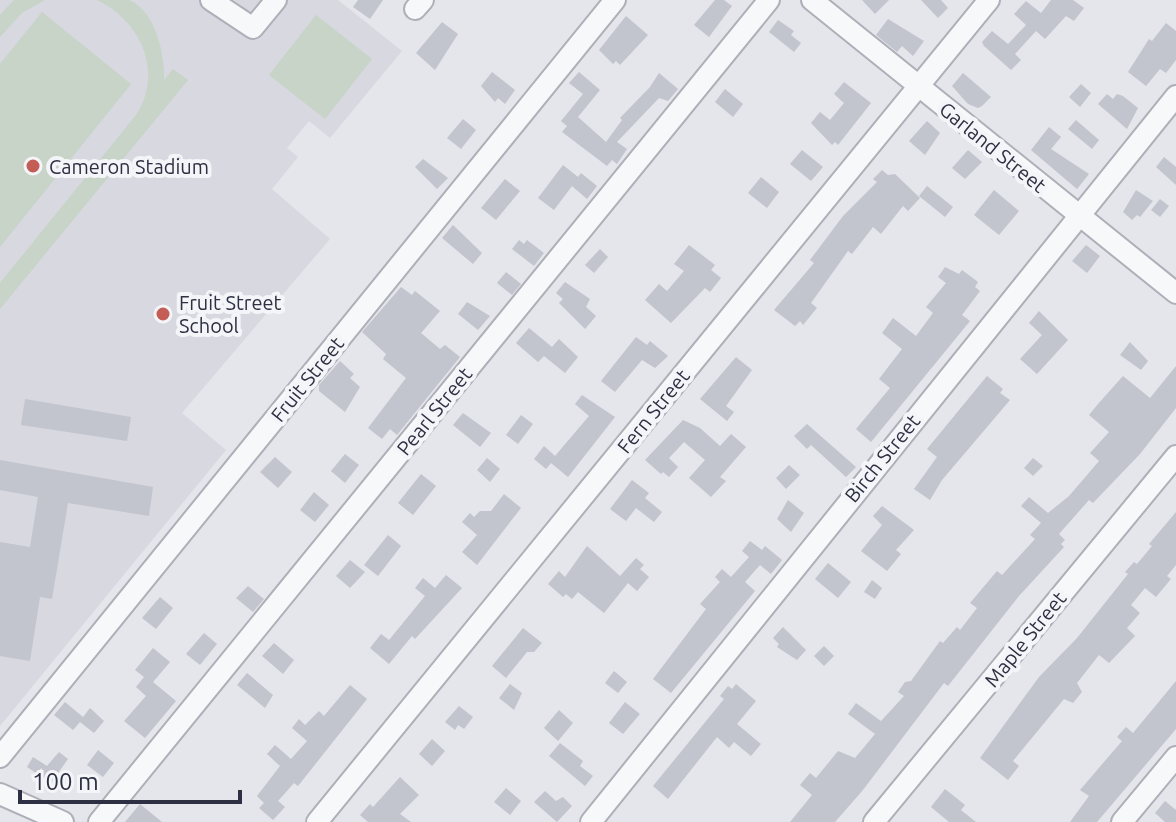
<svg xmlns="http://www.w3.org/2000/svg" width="1176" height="822" viewBox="0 0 1176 822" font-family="Ubuntu,sans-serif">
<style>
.built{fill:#d7d8e0}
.green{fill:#c7d4c7}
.building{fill:#c2c4ce}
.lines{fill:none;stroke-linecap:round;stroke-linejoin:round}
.minor-casing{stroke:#aeafb8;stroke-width:24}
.minor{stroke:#f7f8fa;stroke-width:20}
.poi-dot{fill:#c45d56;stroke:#f4f5f8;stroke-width:3}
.labels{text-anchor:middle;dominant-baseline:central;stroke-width:8;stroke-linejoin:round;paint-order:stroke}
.street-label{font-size:20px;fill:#2d3042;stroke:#f4f5f8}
.poi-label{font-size:20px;fill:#2d3042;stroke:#f4f5f8;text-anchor:start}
</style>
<rect width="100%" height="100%" fill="#e5e6eb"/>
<path class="built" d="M 0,0 L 338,0 L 402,51 L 330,138 L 309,121 L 287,148 L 298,157 L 272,189 L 330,239 L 182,413 L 226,450 L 0,726 Z"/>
<g class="green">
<path d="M 14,0 L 45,0 L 22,13 L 0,37 L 0,15 Z"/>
<path d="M 97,0 C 106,0 121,0 129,0 C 156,11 165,56 164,80 L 173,69 L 188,80 L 0,309 L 0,283 L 136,115 C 164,72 141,21 97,0 Z"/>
<path d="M 42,12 L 131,84 L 0,247 L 0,64 Z"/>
<path d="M 316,15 L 372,59 L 325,119 L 269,75 Z"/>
</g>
<g class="building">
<path d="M 358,0 L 383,0 L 370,19 L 353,7 Z"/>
<path d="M 715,0 L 724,0 L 732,6 L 709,37 L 694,25 Z"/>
<path d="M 862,0 L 889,0 L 875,14 Z"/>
<path d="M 921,0 L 941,0 L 948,8 L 938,18 Z"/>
<path d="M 1051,0 L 1073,0 L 1084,8 L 1074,21 L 1066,16 L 1045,39 L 1036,31 L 1015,54 L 1021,60 L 1011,70 L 984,46 L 982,42 L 992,31 L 1008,44 L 1026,25 L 1014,14 L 1026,1 L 1041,13 Z"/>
<path d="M 626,16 L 648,35 L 620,65 L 616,61 L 613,64 L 599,50 Z"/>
<path d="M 888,19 L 924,41 L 913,56 L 902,46 L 897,52 L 876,35 Z"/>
<path d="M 778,20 L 794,31 L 791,35 L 801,43 L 794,52 L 769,32 Z"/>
<path d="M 442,22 L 458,34 L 435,70 L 416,53 Z"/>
<path d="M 1166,23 L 1176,31 L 1176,60 L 1166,73 L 1160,69 L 1146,86 L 1128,72 L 1149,39 L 1152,41 Z"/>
<path d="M 492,72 L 515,90 L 505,104 L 498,98 L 495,102 L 481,86 Z"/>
<path d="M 579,72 L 600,90 L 578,117 L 606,142 L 622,120 L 620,118 L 650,87 L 659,73 L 678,89 L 668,101 L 659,98 L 617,142 L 627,149 L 617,164 L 612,160 L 607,166 L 562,132 L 567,126 L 561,121 L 583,94 L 569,83 Z"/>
<path d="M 963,73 L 991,97 L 982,106 L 978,108 L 968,104 L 952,86 Z"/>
<path d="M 844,82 L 871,103 L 838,145 L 835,142 L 832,145 L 811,123 L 820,112 L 830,120 L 844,103 L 834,94 Z"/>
<path d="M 1081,84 L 1091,93 L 1080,107 L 1069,97 Z"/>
<path d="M 725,89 L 743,104 L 733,117 L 715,102 Z"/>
<path d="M 1107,94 L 1113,99 L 1117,94 L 1123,96 L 1138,108 L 1127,129 L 1098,104 Z"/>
<path d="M 463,119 L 476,130 L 461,149 L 447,138 Z"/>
<path d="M 1076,120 L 1099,140 L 1092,149 L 1068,129 Z"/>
<path d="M 927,121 L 940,133 L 925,155 L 909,141 Z"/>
<path d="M 1049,127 L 1061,137 L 1051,149 L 1089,174 L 1077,189 L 1031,150 Z"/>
<path d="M 802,150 L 823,167 L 811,181 L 790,164 Z"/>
<path d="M 968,150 L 982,162 L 965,179 L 952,168 Z"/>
<path d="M 1164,157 L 1176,167 L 1176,185 L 1156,167 Z"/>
<path d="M 423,159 L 448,178 L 437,189 L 415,167 Z"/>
<path d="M 563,165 L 578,177 L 581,173 L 597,186 L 587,199 L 572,186 L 554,210 L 538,198 Z"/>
<path d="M 882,170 L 888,175 L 895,174 L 920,198 L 908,211 L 903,206 L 881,234 L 873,227 L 852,254 L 848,251 L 811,303 L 817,308 L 803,325 L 800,321 L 795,326 L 774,310 L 814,263 L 810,260 L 843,216 L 877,182 L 873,179 Z"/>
<path d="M 761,177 L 779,192 L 767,208 L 748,193 Z"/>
<path d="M 505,179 L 520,191 L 496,220 L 481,208 Z"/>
<path d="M 927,186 L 953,207 L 945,217 L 919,196 Z"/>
<path d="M 994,190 L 1019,211 L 999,235 L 974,215 Z"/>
<path d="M 1136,190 L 1153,201 L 1140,217 L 1137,215 L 1132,220 L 1123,212 Z"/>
<path d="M 1160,199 L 1169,206 L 1160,217 L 1151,210 Z"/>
<path d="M 453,225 L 482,253 L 473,264 L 442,238 Z"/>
<path d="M 519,240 L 524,244 L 527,240 L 544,253 L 534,266 L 512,249 Z"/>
<path d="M 689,245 L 715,265 L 711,270 L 721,278 L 710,292 L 705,288 L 671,323 L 645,300 L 659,284 L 667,291 L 684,271 L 674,264 Z"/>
<path d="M 1086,245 L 1100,256 L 1087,273 L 1072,261 Z"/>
<path d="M 600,249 L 608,257 L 594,273 L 585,265 Z"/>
<path d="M 945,267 L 959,274 L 962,270 L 978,282 L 975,287 L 980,291 L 962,315 L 970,321 L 871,442 L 856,429 L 890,388 L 879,379 L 902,349 L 882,333 L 893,318 L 916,336 L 933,313 L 926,307 L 946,283 L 938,277 Z"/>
<path d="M 506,272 L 521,284 L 512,295 L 497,283 Z"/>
<path d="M 565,282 L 590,299 L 586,307 L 596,316 L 585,329 L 559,303 L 563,299 L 556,293 Z"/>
<path d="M 401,287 L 412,295 L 415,291 L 440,311 L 421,333 L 440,349 L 445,345 L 460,357 L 397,435 L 390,429 L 382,439 L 368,428 L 406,378 L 383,359 L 386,354 L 362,332 Z"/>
<path d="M 467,302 L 490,316 L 478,330 L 458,314 Z"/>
<path d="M 1039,311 L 1068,340 L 1037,374 L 1020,359 L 1042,335 L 1029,323 Z"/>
<path d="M 529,328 L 552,347 L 559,339 L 578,357 L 565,373 L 544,356 L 538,362 L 516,343 Z"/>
<path d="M 636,337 L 647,345 L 650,341 L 668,356 L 655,368 L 642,360 L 615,392 L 601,381 Z"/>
<path d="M 1130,342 L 1148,361 L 1141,370 L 1120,355 Z"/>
<path d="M 736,357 L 752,370 L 726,406 L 734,412 L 727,421 L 700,399 Z"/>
<path d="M 340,361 L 354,374 L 350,378 L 360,387 L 345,412 L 319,391 L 319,385 Z"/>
<path d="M 1176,366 L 1176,408 L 1140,454 L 1093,503 L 1089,500 L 1059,534 L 1065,540 L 1061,544 L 1064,547 L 1019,596 L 948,686 L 944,683 L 863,790 L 835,822 L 790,822 L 812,795 L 800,785 L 810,773 L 816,778 L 838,751 L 855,758 L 875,734 L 848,714 L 856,703 L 881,721 L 904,696 L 898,692 L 905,682 L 911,681 L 940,641 L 943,643 L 957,627 L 960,630 L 977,608 L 970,603 L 997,571 L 1002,575 L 1035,539 L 1030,535 L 1041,523 L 1021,506 L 1029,497 L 1048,513 L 1069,496 L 1099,461 L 1090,453 L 1109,432 L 1089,415 L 1098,404 L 1123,376 L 1150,398 Z"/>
<path d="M 987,376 L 1003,389 L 1000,393 L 1010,400 L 942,480 L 930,500 L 914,489 L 937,457 L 927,449 Z"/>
<path d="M 582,395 L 615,417 L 568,477 L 551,463 L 546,469 L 534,459 L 544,446 L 555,456 L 589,416 L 575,404 Z"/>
<path d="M 25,399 L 131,417 L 127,441 L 21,425 Z"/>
<path d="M 463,413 L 491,433 L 480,447 L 453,425 Z"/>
<path d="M 521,415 L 533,424 L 518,444 L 506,435 Z"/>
<path d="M 683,420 L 700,428 L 720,446 L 731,434 L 746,447 L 720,477 L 726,481 L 711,497 L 689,478 L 705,460 L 684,442 L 669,458 L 678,467 L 669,477 L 663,472 L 661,474 L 645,460 Z"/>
<path d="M 807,424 L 856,467 L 846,477 L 811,445 L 807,449 L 794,436 Z"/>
<path d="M 345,454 L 359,465 L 345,483 L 331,471 Z"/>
<path d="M 275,457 L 292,472 L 278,488 L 260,472 Z"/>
<path d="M 487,458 L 500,469 L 490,482 L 477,470 Z"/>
<path d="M 1033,458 L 1043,466 L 1033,476 L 1024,468 Z"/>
<path d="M 0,460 L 153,487 L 149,516 L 68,503 L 52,599 L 40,597 L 30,661 L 0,656 L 0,542 L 30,547 L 38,497 L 0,490 Z"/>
<path d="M 789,465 L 800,475 L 786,489 L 776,478 Z"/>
<path d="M 421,474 L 436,486 L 413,515 L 398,503 Z"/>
<path d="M 632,480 L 649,493 L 645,498 L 662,512 L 654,522 L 636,508 L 626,521 L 610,509 Z"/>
<path d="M 314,492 L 329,505 L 315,522 L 300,510 Z"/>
<path d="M 504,494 L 521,508 L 477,565 L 462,552 L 477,535 L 462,522 L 470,513 L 474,517 L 480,511 L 491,511 Z"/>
<path d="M 788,500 L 804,513 L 791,532 L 777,519 Z"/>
<path d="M 882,506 L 914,530 L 896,550 L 901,554 L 887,571 L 861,551 L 882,525 L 873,516 Z"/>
<path d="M 1176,512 L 1176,565 L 1167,576 L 1171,579 L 1156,597 L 1145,588 L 1131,605 L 1140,613 L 1127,628 L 1135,636 L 1109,663 L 1099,655 L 1077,683 L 1082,692 L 1073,703 L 1064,699 L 1013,761 L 1019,766 L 1008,780 L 980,758 L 1039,677 L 1077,638 L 1128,574 L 1125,572 L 1134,562 L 1137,564 L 1152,546 L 1149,544 Z"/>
<path d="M 388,535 L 401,546 L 378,576 L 364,565 Z"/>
<path d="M 750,541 L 762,550 L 765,546 L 782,560 L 771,574 L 760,565 L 745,582 L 755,591 L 671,693 L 653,679 L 706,609 L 700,604 L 720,582 L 715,577 L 722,569 L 731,577 L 749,557 L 742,551 Z"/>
<path d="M 587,546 L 620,576 L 636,558 L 644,565 L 640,569 L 649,577 L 637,591 L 628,583 L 604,613 L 578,592 L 572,599 L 566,594 L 563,597 L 548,584 L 559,571 L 565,577 Z"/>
<path d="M 350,560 L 365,572 L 350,588 L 336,576 Z"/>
<path d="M 828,563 L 851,582 L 838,598 L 815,579 Z"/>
<path d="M 446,575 L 462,588 L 415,639 L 412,636 L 389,664 L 370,648 L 381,634 L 389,640 L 425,596 L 415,588 L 423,578 L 435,588 Z"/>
<path d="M 872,580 L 882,588 L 875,599 L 864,592 Z"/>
<path d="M 248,586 L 264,599 L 253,612 L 236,598 Z"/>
<path d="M 160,597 L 173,608 L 156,629 L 142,618 Z"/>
<path d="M 783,627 L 806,650 L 797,660 L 777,647 L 779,644 L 773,638 Z"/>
<path d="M 523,628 L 542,643 L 534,652 L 527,652 L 506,678 L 492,666 Z"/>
<path d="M 204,633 L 217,644 L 200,665 L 186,654 Z"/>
<path d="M 274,643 L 294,660 L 283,674 L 262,656 Z"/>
<path d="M 824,646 L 834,656 L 824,666 L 814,656 Z"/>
<path d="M 153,648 L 170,662 L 153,682 L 176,701 L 145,738 L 124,721 L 146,696 L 136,687 L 144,677 L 135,670 Z"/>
<path d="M 614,671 L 627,682 L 618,693 L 605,683 Z"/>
<path d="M 247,673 L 273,695 L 265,708 L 237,685 Z"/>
<path d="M 1176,681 L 1176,729 L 1097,822 L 1070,822 L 1089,796 L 1080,790 L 1122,741 L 1117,737 L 1126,727 L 1133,733 Z"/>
<path d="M 510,684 L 522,693 L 514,710 L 499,698 Z"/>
<path d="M 736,684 L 756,701 L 737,724 L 761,744 L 751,756 L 734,742 L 729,748 L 717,737 L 668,799 L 653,786 L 724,699 L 720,696 L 728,686 L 732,689 Z"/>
<path d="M 350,685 L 367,699 L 298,786 L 294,783 L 278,801 L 285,807 L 273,820 L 259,808 L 264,803 L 257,796 L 280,766 L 267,754 L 275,745 L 291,759 L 307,741 L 292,728 L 299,719 L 305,725 L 319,711 L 324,716 Z"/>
<path d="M 65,702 L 83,717 L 90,708 L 104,721 L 94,733 L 80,722 L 73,730 L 54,715 Z"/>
<path d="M 625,702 L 640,714 L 623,734 L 609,723 Z"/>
<path d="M 459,706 L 473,717 L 464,729 L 458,725 L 455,730 L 445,722 Z"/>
<path d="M 559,710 L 573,723 L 558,741 L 544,728 Z"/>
<path d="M 432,739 L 445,751 L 432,766 L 419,754 Z"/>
<path d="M 560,743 L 583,761 L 580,766 L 593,776 L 585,786 L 549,756 Z"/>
<path d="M 98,750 L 114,763 L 103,777 L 87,765 Z"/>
<path d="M 59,752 L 68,759 L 51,783 L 27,767 L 33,757 L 47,766 Z"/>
<path d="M 400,777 L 419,795 L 400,814 L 411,822 L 368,822 L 360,815 L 370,804 L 373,807 Z"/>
<path d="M 506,788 L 521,801 L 510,815 L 494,802 Z"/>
<path d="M 945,789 L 965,805 L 961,810 L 976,822 L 949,822 L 931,807 Z"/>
<path d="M 545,791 L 556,801 L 563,797 L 572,806 L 557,822 L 534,802 Z"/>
<path d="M 1165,801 L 1176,810 L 1176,822 L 1165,822 L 1155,813 Z"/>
<path d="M 140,804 L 162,822 L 125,822 Z"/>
</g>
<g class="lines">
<defs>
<g id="minor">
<path d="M 211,0 L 253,28 L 276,0"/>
<path d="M 812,0 L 1176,293"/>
<path d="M 415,9 L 423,0"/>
<path d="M 0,757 L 615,0"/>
<path d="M 0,794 L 63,822"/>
<path d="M 99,822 L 769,0"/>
<path d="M 317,822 L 989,0"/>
<path d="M 591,822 L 1176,96"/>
<path d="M 874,822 L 1176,456"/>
<path d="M 1122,822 L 1176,757"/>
</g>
</defs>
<use href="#minor" class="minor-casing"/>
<use href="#minor" class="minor"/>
</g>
<g class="poi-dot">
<circle cx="33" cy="166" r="8"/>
<circle cx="163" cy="314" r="8"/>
</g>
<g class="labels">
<g class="street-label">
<text transform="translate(993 147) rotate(39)">Garland Street</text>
<text transform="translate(307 379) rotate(-51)">Fruit Street</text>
<text transform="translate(434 411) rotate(-51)">Pearl Street</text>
<text transform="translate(653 411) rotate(-51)">Fern Street</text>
<text transform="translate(882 458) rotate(-51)">Birch Street</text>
<text transform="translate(1025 639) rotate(-51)">Maple Street</text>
</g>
<g class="poi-label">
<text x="49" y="166">Cameron Stadium</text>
<text x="179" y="302">Fruit Street<tspan x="179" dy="23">School</tspan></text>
</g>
</g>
<path d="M20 790v12h220v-12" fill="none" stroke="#2d3042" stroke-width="4"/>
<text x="32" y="790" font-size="24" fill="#2d3042" stroke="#f4f5f8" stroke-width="6" paint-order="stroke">100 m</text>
</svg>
